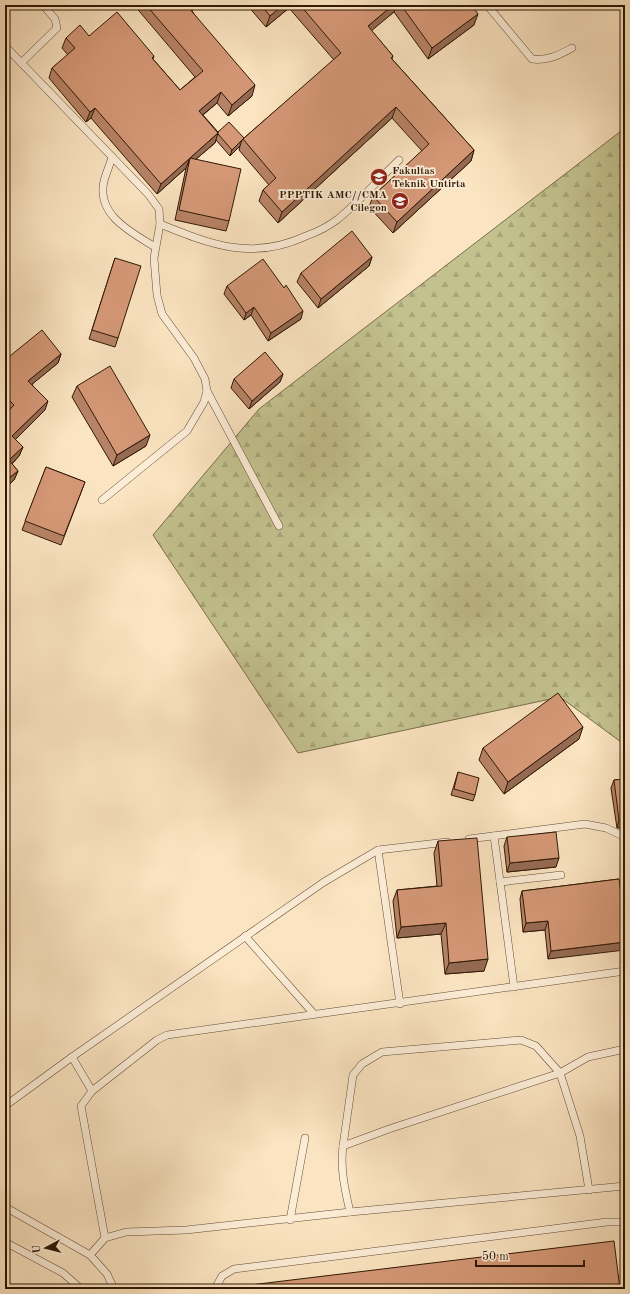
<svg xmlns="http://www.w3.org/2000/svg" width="630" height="1294" viewBox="0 0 630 1294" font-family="'Old Standard TT',serif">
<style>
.forest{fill:url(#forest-firs);stroke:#7a6d4a}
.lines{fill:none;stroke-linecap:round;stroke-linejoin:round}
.lane-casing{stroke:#634b34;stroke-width:8}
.lane{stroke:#fcedd7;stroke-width:7}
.wall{fill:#b78366;stroke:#301805}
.shaded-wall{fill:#956a53;stroke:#301805}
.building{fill:#d59877;stroke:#301805}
.labels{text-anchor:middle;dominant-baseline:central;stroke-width:3.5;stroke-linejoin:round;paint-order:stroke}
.poi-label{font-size:11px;font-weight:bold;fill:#301805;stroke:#fcedd7;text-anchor:start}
</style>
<defs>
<pattern id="forest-firs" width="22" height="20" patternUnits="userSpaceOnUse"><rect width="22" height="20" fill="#c3c28f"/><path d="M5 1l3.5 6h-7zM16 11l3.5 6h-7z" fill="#a8a67a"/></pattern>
</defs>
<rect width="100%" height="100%" fill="#fbe4c1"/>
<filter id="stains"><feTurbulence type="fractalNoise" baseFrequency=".005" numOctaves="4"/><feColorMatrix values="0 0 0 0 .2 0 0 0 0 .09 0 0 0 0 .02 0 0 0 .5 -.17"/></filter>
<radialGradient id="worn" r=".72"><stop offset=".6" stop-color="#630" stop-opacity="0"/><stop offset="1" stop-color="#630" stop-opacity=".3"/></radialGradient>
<path class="forest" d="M 625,128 L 625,745 L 560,697 L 298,753 L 153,535 L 259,409 Z"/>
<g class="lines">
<defs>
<g id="lane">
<path d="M 487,5 L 532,59 C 548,61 559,55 572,48"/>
<path d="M 5,46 L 148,194 L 159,209 L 160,224 L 154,258 L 157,295 L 162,314 L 194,358 L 205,379 L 207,391 L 204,402 L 187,431 L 102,500"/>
<path d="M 21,63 L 57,28 L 55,19 L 43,5"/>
<path d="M 112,157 C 110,165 106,173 104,181 C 96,215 131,232 155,247"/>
<path d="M 160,224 C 212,245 252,261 306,236 C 317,232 329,226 338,219 C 360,201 379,179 399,160"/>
<path d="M 207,391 L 279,526"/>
<path d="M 494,836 L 514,987"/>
<path d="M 469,839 L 585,824 L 606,828 L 625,837"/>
<path d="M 378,850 L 400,1004"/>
<path d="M 500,882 L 561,875"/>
<path d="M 245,936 L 314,1014"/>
<path d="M 72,1057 L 92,1091"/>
<path d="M 5,1106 L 72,1057 L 324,882 L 378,850 L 447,842"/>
<path d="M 343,1146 L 353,1075 L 362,1064 L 382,1052 L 521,1040 L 536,1046 L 560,1073 L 580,1136 L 589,1190"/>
<path d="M 5,1207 L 90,1255 L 107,1274 L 114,1289"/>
<path d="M 350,1212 C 345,1190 340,1169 343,1146 L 389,1129 L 560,1073 L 588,1057 L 625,1049"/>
<path d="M 290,1220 L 305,1138"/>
<path d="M 105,1238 L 126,1232 L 186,1230 L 350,1212 L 625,1186"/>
<path d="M 5,1242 L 63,1273 L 81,1289"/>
<path d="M 90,1255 L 105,1238 L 81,1106 L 92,1091 L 157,1040 L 167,1035 L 625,971"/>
<path d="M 215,1289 L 222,1276 L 234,1269 L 607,1222 L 625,1222"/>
</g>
</defs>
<use href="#lane" class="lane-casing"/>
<use href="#lane" class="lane"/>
</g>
<g class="wall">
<path d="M 134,5 L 198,5 L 192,11 L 252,96 L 228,116 L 217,103 L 203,115 L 218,132 L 244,138 L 334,60 L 289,8 L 266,27 L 247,5 L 472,5 L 474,25 L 428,59 L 394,12 L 371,30 L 393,56 L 392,59 L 474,150 L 471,161 L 393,233 L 369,207 L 373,196 L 422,151 L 392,118 L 278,223 L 259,201 L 263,190 L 269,185 L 239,150 L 240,146 L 230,156 L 216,140 L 215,143 L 196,159 L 229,221 L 226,231 L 175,220 L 186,168 L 157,194 L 91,118 L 86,122 L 49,78 L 52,68 L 68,55 L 62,48 L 66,38 L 89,36 L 154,56 L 153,59 L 180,90 L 195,77 Z"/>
<path d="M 372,257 L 369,266 L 318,308 L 297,282 L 301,273 Z"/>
<path d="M 115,258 L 118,338 L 115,347 L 89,339 Z"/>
<path d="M 227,286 L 301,319 L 268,341 L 251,315 L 244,320 L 224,294 Z"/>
<path d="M 61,354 L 58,363 L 32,384 L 45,410 L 15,439 L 23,447 L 19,456 L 12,464 L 18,471 L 14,480 L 5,488 L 8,412 L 5,409 L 5,360 Z"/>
<path d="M 283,374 L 280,382 L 249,409 L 231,388 L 234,379 Z"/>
<path d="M 77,386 L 146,446 L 113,466 L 72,397 Z"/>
<path d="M 46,467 L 85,482 L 61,545 L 22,530 Z"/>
<path d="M 579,739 L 504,794 L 479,760 L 483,748 Z"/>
<path d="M 458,772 L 475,795 L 473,801 L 451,795 Z"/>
<path d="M 625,779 L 625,827 L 617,828 L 611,788 L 614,780 Z"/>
<path d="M 507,837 L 556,867 L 507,872 L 504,846 Z"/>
<path d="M 438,841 L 484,971 L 445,974 L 441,934 L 397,938 L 393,901 L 397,890 L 437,886 L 434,853 Z"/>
<path d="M 619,879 L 548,959 L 545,930 L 523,932 L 520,899 L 522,891 Z"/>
</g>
<g class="shaded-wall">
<path d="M 190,5 L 198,5 L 185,17 L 188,7 Z"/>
<path d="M 283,5 L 290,5 L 289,8 L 266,27 L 270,16 Z"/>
<path d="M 393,5 L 396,5 L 394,12 L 364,37 L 368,26 Z"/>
<path d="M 478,14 L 474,25 L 428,59 L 432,48 Z"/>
<path d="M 255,85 L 252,96 L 228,116 L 232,105 Z"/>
<path d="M 221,92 L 217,103 L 195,121 L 199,111 Z"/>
<path d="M 396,107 L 392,118 L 278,223 L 282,212 Z"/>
<path d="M 95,108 L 91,118 L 86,122 L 90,112 Z"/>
<path d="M 218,133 L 215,143 L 188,166 L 190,158 L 186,168 L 157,194 L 161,184 Z"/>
<path d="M 242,140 L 240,146 L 230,156 L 232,150 Z"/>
<path d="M 474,150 L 471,161 L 393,233 L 397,222 Z"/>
<path d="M 372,257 L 369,266 L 318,308 L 321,299 Z"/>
<path d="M 254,307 L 251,315 L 244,320 L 246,313 Z"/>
<path d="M 303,311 L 301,319 L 268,341 L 271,333 Z"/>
<path d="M 61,354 L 58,363 L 25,390 L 28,381 Z"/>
<path d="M 283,374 L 280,382 L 249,409 L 252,401 Z"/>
<path d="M 48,401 L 45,410 L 9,446 L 12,436 Z"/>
<path d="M 150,435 L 146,446 L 113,466 L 117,455 Z"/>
<path d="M 23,447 L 19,456 L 6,470 L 9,460 Z"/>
<path d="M 18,471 L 14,480 L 5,488 L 5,481 Z"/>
<path d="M 583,727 L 579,739 L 504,794 L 508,782 Z"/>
<path d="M 619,820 L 625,820 L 625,827 L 617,828 Z"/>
<path d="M 559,858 L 556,867 L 507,872 L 510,863 Z"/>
<path d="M 548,921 L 545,930 L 523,932 L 526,923 Z"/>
<path d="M 446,923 L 441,934 L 397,938 L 401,927 Z"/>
<path d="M 625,942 L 625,950 L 548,959 L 551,951 Z"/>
<path d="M 488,959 L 484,971 L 445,974 L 449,963 Z"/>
</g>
<g class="building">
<path d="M 146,5 L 190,5 L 188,7 L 255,85 L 232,105 L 221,92 L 199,111 L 218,133 L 161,184 L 95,108 L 90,112 L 52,68 L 75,48 L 66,38 L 80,25 L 89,36 L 117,12 L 154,56 L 152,58 L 180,90 L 203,71 Z"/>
<path d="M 261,5 L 283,5 L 270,16 Z"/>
<path d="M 300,5 L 393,5 L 368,26 L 393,56 L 391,58 L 474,150 L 397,222 L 373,196 L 429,144 L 396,107 L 282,212 L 263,190 L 276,178 L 243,139 L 341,53 Z"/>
<path d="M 401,5 L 472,5 L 478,14 L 432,48 Z"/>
<path d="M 229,122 L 244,138 L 232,150 L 218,134 L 218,132 Z"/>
<path d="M 190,158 L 241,169 L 229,221 L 179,210 Z"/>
<path d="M 352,231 L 372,257 L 321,299 L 301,273 Z"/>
<path d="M 115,258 L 141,266 L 118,338 L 92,330 Z"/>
<path d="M 263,259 L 284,288 L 286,285 L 303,311 L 271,333 L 254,307 L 246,313 L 227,286 Z"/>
<path d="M 42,330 L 61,354 L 28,381 L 48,401 L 12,436 L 23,447 L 9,460 L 18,471 L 5,481 L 5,415 L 14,405 L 5,396 L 5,360 Z"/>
<path d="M 265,352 L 283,374 L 252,401 L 234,379 Z"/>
<path d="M 110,366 L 150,435 L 117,455 L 77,386 Z"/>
<path d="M 46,467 L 85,482 L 64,536 L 25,521 Z"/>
<path d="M 558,693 L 583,727 L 508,782 L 483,748 Z"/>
<path d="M 458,772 L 479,778 L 475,795 L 454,789 Z"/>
<path d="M 625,779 L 625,820 L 619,820 L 614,780 Z"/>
<path d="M 556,832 L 559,858 L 510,863 L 507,837 Z"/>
<path d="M 477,838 L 488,959 L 449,963 L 446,923 L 401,927 L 397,890 L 442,886 L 438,841 Z"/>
<path d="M 619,879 L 625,924 L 625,942 L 551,951 L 548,921 L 526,923 L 522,891 Z"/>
<path d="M 614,1241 L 620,1289 L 243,1289 L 242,1286 Z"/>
</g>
<defs>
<symbol id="university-disc" viewBox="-11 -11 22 22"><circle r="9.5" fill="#8f2418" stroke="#fcedd7"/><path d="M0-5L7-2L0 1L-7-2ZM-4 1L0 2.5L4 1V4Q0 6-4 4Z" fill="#fff"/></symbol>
</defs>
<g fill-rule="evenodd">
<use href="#university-disc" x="369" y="167" width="20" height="20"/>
<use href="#university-disc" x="390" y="191" width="20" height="20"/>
</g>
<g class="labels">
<g class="poi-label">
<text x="392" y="171">Fakultas<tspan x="392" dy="13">Teknik Untirta</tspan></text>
<text x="387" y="195" text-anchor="end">PPPTIK AMC//CMA<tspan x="387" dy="13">Cilegon</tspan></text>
</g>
</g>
<rect width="630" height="1294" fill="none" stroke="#fbe4c1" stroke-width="20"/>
<rect x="6" y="6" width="618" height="1282" fill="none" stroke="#301805" stroke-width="2"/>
<rect x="10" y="10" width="610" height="1274" fill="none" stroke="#301805"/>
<g transform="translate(46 1248) rotate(263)" stroke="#fcedd7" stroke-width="3" paint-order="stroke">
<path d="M0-3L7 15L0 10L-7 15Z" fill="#301805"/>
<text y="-6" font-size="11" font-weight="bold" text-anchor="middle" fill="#301805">U</text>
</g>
<path d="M476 1260v6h108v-6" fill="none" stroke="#301805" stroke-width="2"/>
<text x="482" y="1260" font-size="12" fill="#301805" stroke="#fcedd7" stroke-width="3" paint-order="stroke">50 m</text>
<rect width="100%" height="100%" filter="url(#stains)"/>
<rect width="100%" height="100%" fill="url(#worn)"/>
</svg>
